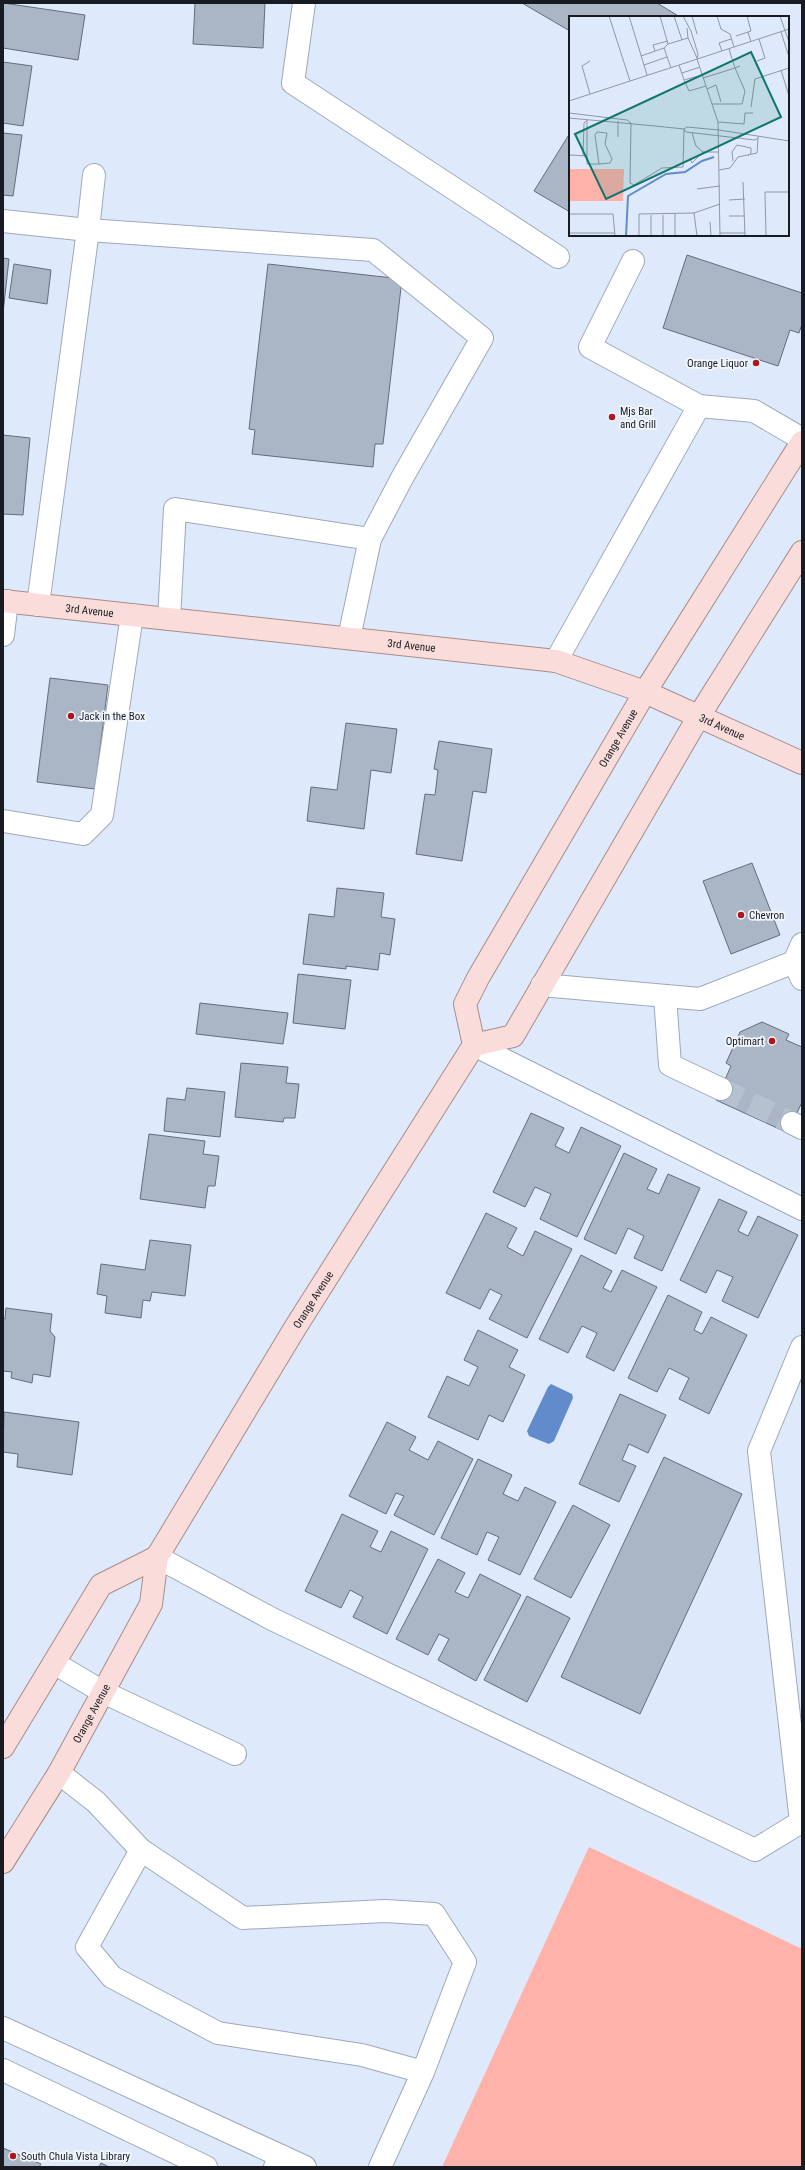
<svg xmlns="http://www.w3.org/2000/svg" width="805" height="2170" viewBox="0 0 805 2170" font-family="'Roboto Condensed',sans-serif">
<style>
.green{fill:#ffb2a9}
.water{fill:#618bcb}
.building{fill:#aab5c6;stroke:#636d7c}
.lines{fill:none;stroke-linecap:round;stroke-linejoin:round}
.minor-tunnel{stroke:#b6c1d0;stroke-width:22;stroke-dasharray:22 11;stroke-linecap:butt}
.minor-casing{stroke:#9ea9b9;stroke-width:24}
.major-casing{stroke:#a98b89;stroke-width:24}
.minor{stroke:#fff;stroke-width:22}
.major{stroke:#faddda;stroke-width:22}
.poi-dot{fill:#ab181b;stroke:#f2f6fe;stroke-width:1.5}
.labels{text-anchor:middle;dominant-baseline:central;stroke-width:3.5;stroke-linejoin:round;paint-order:stroke}
.poi-label{font-size:11px;fill:#181c22;stroke:#f2f6fe;text-anchor:start}
.street-label{font-size:11px;fill:#181c22;stroke:#f2f6fe}
.inset-river{fill:none;stroke:#618bcb;stroke-width:2}
.inset-road{fill:none;stroke:#8f98a4;stroke-width:1}
.view{fill:#0f766e;fill-opacity:0.15;stroke:#0f766e;stroke-width:2}
.inset-edge{fill:none;stroke:#181c22;stroke-width:2}
</style>
<rect width="100%" height="100%" fill="#deeafb"/>
<path class="green" d="M 589,1847 L 802,1949 L 802,2167 L 442,2167 Z"/>
<path class="water" d="M 551,1384 L 572,1394 L 573,1398 L 554,1441 L 549,1444 L 529,1436 L 527,1431 L 548,1387 Z"/>
<g class="building">
<path d="M 3,3 L 85,15 L 78,60 L 3,48 Z"/>
<path d="M 195,3 L 265,3 L 263,48 L 193,44 Z"/>
<path d="M 522,3 L 657,3 L 680,17 L 570,17 L 570,31 Z"/>
<path d="M 3,62 L 32,66 L 23,126 L 3,123 Z"/>
<path d="M 3,133 L 22,135 L 13,196 L 3,195 Z"/>
<path d="M 570,133 L 570,212 L 534,191 Z"/>
<path d="M 687,255 L 802,293 L 802,324 L 799,333 L 790,330 L 778,366 L 663,328 Z"/>
<path d="M 3,258 L 9,259 L 3,313 Z"/>
<path d="M 14,264 L 51,270 L 47,304 L 9,298 Z"/>
<path d="M 268,264 L 402,279 L 383,444 L 375,444 L 373,467 L 252,454 L 255,430 L 249,429 Z"/>
<path d="M 3,435 L 30,438 L 23,515 L 3,514 Z"/>
<path d="M 50,678 L 108,685 L 95,789 L 37,782 Z"/>
<path d="M 346,723 L 397,729 L 391,773 L 371,770 L 364,829 L 307,821 L 311,787 L 337,790 Z"/>
<path d="M 439,741 L 492,749 L 486,793 L 473,791 L 462,861 L 416,854 L 425,794 L 435,795 L 438,770 L 434,769 Z"/>
<path d="M 752,863 L 780,935 L 731,954 L 703,881 Z"/>
<path d="M 337,888 L 384,893 L 381,917 L 395,919 L 390,955 L 380,953 L 378,970 L 346,966 L 346,969 L 303,964 L 309,914 L 334,917 Z"/>
<path d="M 298,974 L 351,980 L 345,1029 L 293,1023 Z"/>
<path d="M 200,1003 L 288,1013 L 283,1044 L 196,1034 Z"/>
<path d="M 762,1022 L 789,1034 L 786,1040 L 802,1047 L 802,1102 L 788,1133 L 716,1100 L 731,1066 L 726,1063 L 740,1032 Z"/>
<path d="M 241,1063 L 288,1067 L 286,1083 L 299,1084 L 295,1118 L 284,1118 L 283,1122 L 235,1117 Z"/>
<path d="M 187,1088 L 225,1092 L 220,1137 L 164,1131 L 167,1098 L 185,1100 Z"/>
<path d="M 531,1113 L 564,1128 L 555,1146 L 569,1153 L 581,1127 L 621,1146 L 577,1237 L 540,1219 L 551,1194 L 535,1187 L 525,1207 L 493,1192 Z"/>
<path d="M 149,1134 L 205,1141 L 203,1154 L 219,1156 L 215,1186 L 208,1186 L 205,1208 L 140,1199 Z"/>
<path d="M 624,1153 L 657,1169 L 647,1189 L 659,1194 L 668,1174 L 700,1188 L 662,1271 L 634,1258 L 644,1236 L 628,1228 L 616,1254 L 584,1239 Z"/>
<path d="M 719,1199 L 747,1212 L 738,1231 L 748,1236 L 758,1216 L 798,1235 L 758,1318 L 722,1301 L 733,1277 L 717,1270 L 706,1293 L 680,1280 Z"/>
<path d="M 486,1213 L 517,1228 L 507,1247 L 523,1256 L 535,1231 L 572,1249 L 527,1338 L 489,1319 L 502,1295 L 490,1289 L 480,1309 L 446,1293 Z"/>
<path d="M 150,1240 L 191,1245 L 185,1296 L 152,1292 L 150,1301 L 143,1300 L 141,1318 L 105,1313 L 107,1296 L 97,1294 L 101,1264 L 145,1270 Z"/>
<path d="M 581,1255 L 612,1271 L 603,1288 L 611,1292 L 622,1270 L 657,1287 L 614,1371 L 586,1357 L 597,1333 L 582,1326 L 568,1353 L 539,1339 Z"/>
<path d="M 668,1295 L 702,1312 L 694,1330 L 702,1334 L 711,1317 L 747,1335 L 709,1414 L 679,1399 L 689,1378 L 669,1368 L 657,1392 L 628,1378 Z"/>
<path d="M 6,1308 L 52,1314 L 50,1331 L 55,1337 L 50,1377 L 33,1374 L 32,1383 L 11,1378 L 12,1372 L 3,1371 L 3,1318 L 5,1319 Z"/>
<path d="M 478,1330 L 518,1350 L 509,1367 L 525,1375 L 503,1422 L 489,1415 L 478,1440 L 428,1417 L 447,1376 L 469,1386 L 478,1367 L 464,1360 Z"/>
<path d="M 620,1394 L 666,1415 L 648,1453 L 629,1444 L 622,1460 L 636,1466 L 619,1502 L 579,1484 Z"/>
<path d="M 4,1412 L 79,1422 L 72,1475 L 17,1467 L 18,1454 L 3,1452 Z"/>
<path d="M 387,1422 L 416,1437 L 409,1450 L 428,1460 L 438,1441 L 473,1459 L 434,1535 L 394,1515 L 404,1496 L 396,1493 L 386,1514 L 349,1496 Z"/>
<path d="M 664,1457 L 742,1494 L 640,1714 L 561,1677 Z"/>
<path d="M 478,1459 L 512,1475 L 503,1494 L 518,1501 L 525,1487 L 556,1502 L 520,1575 L 488,1560 L 499,1537 L 487,1532 L 477,1555 L 441,1538 Z"/>
<path d="M 573,1505 L 610,1525 L 571,1598 L 534,1579 Z"/>
<path d="M 342,1514 L 378,1531 L 370,1547 L 381,1552 L 391,1531 L 428,1549 L 387,1634 L 353,1617 L 363,1597 L 350,1590 L 341,1608 L 305,1591 Z"/>
<path d="M 438,1559 L 465,1573 L 455,1592 L 468,1598 L 480,1574 L 521,1595 L 476,1681 L 438,1660 L 449,1639 L 439,1634 L 428,1655 L 396,1639 Z"/>
<path d="M 527,1596 L 570,1618 L 527,1702 L 484,1680 Z"/>
<path d="M 3,2148 L 41,2164 L 39,2167 L 3,2167 Z"/>
<path d="M 101,2163 L 109,2167 L 99,2167 Z"/>
</g>
<g class="lines">
<path class="minor-tunnel" d="M 721,1089 L 792,1123"/>
<defs>
<g id="minor">
<path d="M 304,3 L 293,83 L 558,257"/>
<path d="M 94,175 L 88,230 L 373,250 L 482,338 L 402,478 L 370,539 L 349,638"/>
<path d="M 3,221 L 88,230 L 38,605"/>
<path d="M 699,406 L 754,411 L 802,439"/>
<path d="M 169,619 L 175,509 L 370,539"/>
<path d="M 3,635 L 7,601"/>
<path d="M 556,661 L 699,406 L 590,347 L 633,261"/>
<path d="M 3,821 L 83,834 L 102,815 L 132,615"/>
<path d="M 794,962 L 802,979"/>
<path d="M 542,985 L 700,999 L 794,962 L 802,944"/>
<path d="M 665,996 L 670,1065 L 721,1089"/>
<path d="M 474,1045 L 802,1209"/>
<path d="M 792,1123 L 802,1128"/>
<path d="M 157,1557 L 272,1619 L 755,1850 L 801,1822 L 759,1451 L 802,1347"/>
<path d="M 54,1663 L 103,1692 L 235,1754"/>
<path d="M 59,1773 L 96,1802 L 141,1850"/>
<path d="M 3,2028 L 281,2156"/>
<path d="M 3,2070 L 206,2167"/>
<path d="M 275,2167 L 281,2156 L 305,2167"/>
<path d="M 380,2167 L 423,2072 L 465,1962 L 434,1914 L 385,1911 L 243,1918 L 141,1850 L 87,1947 L 112,1977 L 218,2033 L 362,2055 L 423,2072"/>
</g>
<g id="major">
<path id="s1" d="M 3,601 L 556,661 L 645,692 L 802,763"/>
<path d="M 474,1045 L 513,1036 L 699,716 L 802,552"/>
<path d="M 3,1747 L 101,1585 L 157,1557"/>
<path id="s2" d="M 3,1862 L 59,1773 L 151,1604 L 157,1557 L 295,1328 L 474,1045 L 465,1004 L 478,978 L 645,692 L 802,442"/>
</g>
</defs>
<use href="#minor" class="minor-casing"/>
<use href="#major" class="major-casing"/>
<use href="#minor" class="minor"/>
<use href="#major" class="major"/>
</g>
<g class="poi-dot">
<circle cx="756" cy="363" r="4"/>
<circle cx="612" cy="417" r="4"/>
<circle cx="71" cy="716" r="4"/>
<circle cx="741" cy="915" r="4"/>
<circle cx="772" cy="1041" r="4"/>
<circle cx="13" cy="2156" r="4"/>
</g>
<g class="labels">
<g class="poi-label">
<text x="748" y="363" text-anchor="end">Orange Liquor</text>
<text x="620" y="411">Mjs Bar<tspan x="620" dy="13">and Grill</tspan></text>
<text x="79" y="716">Jack in the Box</text>
<text x="749" y="915">Chevron</text>
<text x="764" y="1041" text-anchor="end">Optimart</text>
<text x="21" y="2156">South Chula Vista Library</text>
</g>
<g class="street-label">
<text stroke="none"><textPath href="#s1" startOffset="87">3rd Avenue</textPath></text>
<text stroke="none"><textPath href="#s1" startOffset="411">3rd Avenue</textPath></text>
<text stroke="none"><textPath href="#s1" startOffset="735">3rd Avenue</textPath></text>
<text stroke="none"><textPath href="#s2" startOffset="1296">Orange Avenue</textPath></text>
<text stroke="none"><textPath href="#s2" startOffset="646">Orange Avenue</textPath></text>
<text stroke="none"><textPath href="#s2" startOffset="173">Orange Avenue</textPath></text>
</g>
</g>
<g transform="translate(569 16)">
<rect width="220" height="220" fill="#deeafb"/>
<path d="M 0,153 L 55,153 L 54,185 L 0,185 Z" fill="#ffb2a9"/>
<path class="inset-river" d="M 57,220 L 59,180 L 97,158 L 116,156 L 133,145 L 145,141"/>
<path class="inset-road" d="M 40,0 L 61,65M 60,0 L 78,59M 91,0 L 99,28M 105,0 L 113,24M 114,0 L 122,15 L 129,38 L 128,43 L 149,106 L 151,220M 123,0 L 128,18M 148,0 L 152,13 L 161,18 L 165,31M 178,0 L 182,15 L 179,16M 211,0 L 220,26M 118,12 L 119,22 L 128,42M 212,16 L 220,41M 167,20 L 179,16 L 182,26M 95,32 L 99,28 L 119,22M 86,35 L 84,29 L 99,25M 153,35 L 150,27 L 162,23M 72,40 L 95,32 L 102,52M 21,45 L 13,50 L 21,78M 188,45 L 196,42 L 190,23M 75,49 L 98,41M 110,49 L 115,64 L 133,59M 212,54 L 220,80M 113,57 L 131,51M 134,62 L 166,52 L 160,33M 115,64 L 120,75 L 137,70M 138,73 L 147,69 L 152,86M 0,85 L 220,13M 143,88 L 173,88 L 176,75 L 166,52 L 171,50M 182,91 L 186,63 L 220,52M 0,97 L 58,104 L 62,107M 0,102 L 86,110 L 115,113 L 117,116 L 186,124 L 190,121M 18,104 L 18,140M 149,106 L 175,108 L 176,97 L 184,97M 62,107 L 61,167 L 65,169 L 93,152 L 114,151 L 115,113M 115,113 L 118,111 L 150,114 L 220,125M 123,117 L 127,130 L 134,136 L 150,136M 49,121 L 49,105M 1,139 L 18,140 L 18,148 L 30,148 L 26,119 L 28,116 L 38,117 L 36,128 L 43,143 L 41,147 L 30,148M 14,140 L 15,107 L 18,104M 121,142 L 123,147 L 134,136M 164,145 L 163,136 L 168,129 L 182,132 L 182,137 L 179,140M 150,154 L 161,152 L 169,141 L 188,137 L 189,122M 174,166 L 176,220M 128,173 L 151,170M 160,184 L 176,183M 125,197 L 128,220M 0,198 L 44,198 L 46,220M 106,198 L 106,220M 94,199 L 94,220M 160,200 L 176,200M 141,206 L 142,220M 0,217 L 46,217M 151,217 L 176,217M 70,220 L 70,198 L 125,197 L 151,188M 82,220 L 82,199M 197,220 L 196,176 L 220,176"/>
<path class="view" d="M 182,36 L 212,101 L 37,183 L 6,118 Z"/>
<rect width="220" height="220" class="inset-edge"/>
</g>
<rect width="805" height="2170" fill="none" stroke="#181c22" stroke-width="8"/>
</svg>
